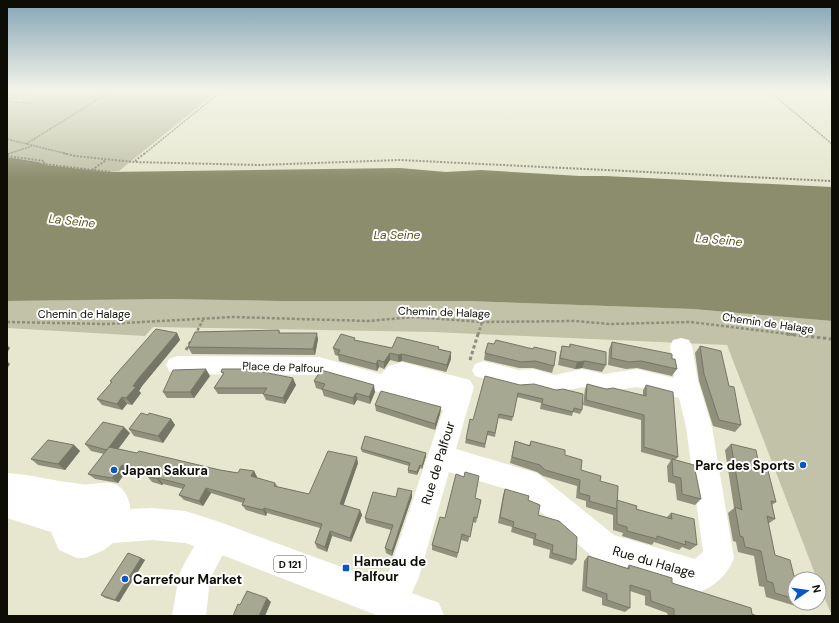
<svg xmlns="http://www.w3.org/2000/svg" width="839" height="623" viewBox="0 0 839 623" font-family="'DM Sans',sans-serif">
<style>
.green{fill:#c1c2a8}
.water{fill:#8c8d6d}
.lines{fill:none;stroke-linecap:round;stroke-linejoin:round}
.path-far3{stroke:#8d8e7c;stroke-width:1.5;stroke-dasharray:2 1;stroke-linecap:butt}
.path-far2{stroke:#8d8e7c;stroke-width:2;stroke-dasharray:2 1.5;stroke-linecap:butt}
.path-far1{stroke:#8d8e7c;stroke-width:2.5;stroke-dasharray:3 2;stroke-linecap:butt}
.path{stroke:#8d8e7c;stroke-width:3;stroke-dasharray:3.5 2.5;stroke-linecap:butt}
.minor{fill:#fff;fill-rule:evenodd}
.major{fill:#fff;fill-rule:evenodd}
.wall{fill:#90907d}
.shaded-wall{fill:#757666}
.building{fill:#a7a891;stroke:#757666}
.poi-dot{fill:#0858c2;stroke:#fff;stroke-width:1.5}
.labels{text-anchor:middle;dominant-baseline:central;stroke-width:4;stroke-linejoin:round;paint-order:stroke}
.shield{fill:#fff;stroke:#565651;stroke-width:1}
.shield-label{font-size:10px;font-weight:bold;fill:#0d0d06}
.street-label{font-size:11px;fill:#0d0d06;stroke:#fff}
.water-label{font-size:12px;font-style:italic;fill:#57561f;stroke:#fff}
.near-street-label{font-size:13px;fill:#0d0d06;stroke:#fff}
.near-poi-label{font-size:13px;font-weight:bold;fill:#0d0d06;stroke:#fff;text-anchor:start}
</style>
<rect width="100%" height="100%" fill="#e6e7ce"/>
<g class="green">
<path d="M 7,90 L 219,90 L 119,171 L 107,172 L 47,165 L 38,162 L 7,157 Z"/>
<path d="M 168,299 L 281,301 L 467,301 L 693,309 L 832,321 L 832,616 L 819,585 L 819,579 L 817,579 L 727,345 L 433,332 L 153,327 L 145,336 L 7,328 L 7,301 Z"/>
</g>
<path class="water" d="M 7,157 L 38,162 L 47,165 L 107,172 L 400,168 L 446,172 L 481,170 L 580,176 L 605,176 L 832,187 L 832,321 L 693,309 L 467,301 L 281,301 L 168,299 L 7,301 Z"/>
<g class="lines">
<g class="path-far3">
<path d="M 746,90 L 750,90"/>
<path d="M 765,90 L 775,96 L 832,144"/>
<path d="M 7,94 L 14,90"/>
<path d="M 7,101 L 28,90"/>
<path d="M 7,102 L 34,103"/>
<path d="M 7,139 L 67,154"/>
<path d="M 26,144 L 113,90"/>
<path d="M 8,154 L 32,146"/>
<path d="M 144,154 L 223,90"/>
</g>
<g class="path-far2">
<path d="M 63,153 L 75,156 L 134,162 L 259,165 L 400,160 L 832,181"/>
<path d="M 7,155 L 10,153"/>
<path d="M 7,156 L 44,161 L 44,164 L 110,172"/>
<path d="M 135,161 L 145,153"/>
<path d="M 92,170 L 106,160"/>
</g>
<g class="path-far1">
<path d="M 7,322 L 106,324 L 233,317 L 368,321 L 414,317 L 482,322 L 575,321 L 610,324 L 691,322 L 796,335"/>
<path d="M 195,335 L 203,320"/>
<path d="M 478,335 L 482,322"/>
</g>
<g class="path">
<path d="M 787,334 L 832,339"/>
<path d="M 195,335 L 196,334"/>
<path d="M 186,350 L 191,341"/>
<path d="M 470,360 L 478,334"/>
</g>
<g class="minor">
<path d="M 681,338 L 689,340 L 692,346 L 698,381 L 712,427 L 734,558 C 728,574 716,585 700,592 L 606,563 L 595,559 L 519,493 L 449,472 L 419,577 L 402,615 L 398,616 L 378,615 L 374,603 L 389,571 L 443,410 L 319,375 L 177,374 L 169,371 L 166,365 L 169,359 L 177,356 L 319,357 L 381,374 L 389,366 L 402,362 L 470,380 L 474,387 L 456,449 L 537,473 L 614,535 L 695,559 L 703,552 L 686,427 L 679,398 L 637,387 L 604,392 L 582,387 L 555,393 L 533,387 L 519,388 L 475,376 L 472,370 L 475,364 L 483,361 L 519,370 L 533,369 L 555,375 L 582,369 L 604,374 L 637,369 L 674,378 L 670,346 L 673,340 Z"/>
<path d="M 217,522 L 228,526 L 232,537 L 210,579 L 206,616 L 172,616 L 179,575 L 184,564 L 206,526 Z"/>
</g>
<path class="major" d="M 7,473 C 30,474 52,481 75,483 C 80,484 85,485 90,484 C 101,484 110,480 120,487 C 126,492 131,503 130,509 L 152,508 L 185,511 L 217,521 L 439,603 L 444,616 L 379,616 L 217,553 L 185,543 L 152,540 L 113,543 L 104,550 L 85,558 L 77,558 L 59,550 L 51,532 L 7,518 Z"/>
</g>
<g class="wall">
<path d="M 279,330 L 280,333 L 318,339 L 315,355 L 192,354 L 188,347 Z"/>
<path d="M 177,333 L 180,340 L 142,386 L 139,391 L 141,393 L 132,405 L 127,404 L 122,410 L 102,405 L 97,399 L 111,383 L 110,381 Z"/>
<path d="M 356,340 L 392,348 L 439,349 L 451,352 L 451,359 L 446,372 L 402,361 L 398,362 L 390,360 L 384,369 L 379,367 L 377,371 L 339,361 L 338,356 L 335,355 L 333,348 Z"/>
<path d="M 612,342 L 672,359 L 677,369 L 672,376 L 637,368 L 626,369 L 608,365 L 609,349 Z"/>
<path d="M 488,343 L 554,366 L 552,373 L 533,368 L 519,368 L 484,360 L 485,353 Z"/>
<path d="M 570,344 L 606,365 L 602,372 L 582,368 L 575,369 L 558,365 L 560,353 L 562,346 L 569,347 Z"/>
<path d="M 700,346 L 729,386 L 741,425 L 735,432 L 713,426 L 699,381 L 695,353 Z"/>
<path d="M 221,372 L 264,372 L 296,385 L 285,404 L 266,400 L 263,394 L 218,394 L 214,388 L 223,374 Z"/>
<path d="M 210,376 L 194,398 L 167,398 L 163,392 Z"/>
<path d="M 314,381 L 375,392 L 370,404 L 357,400 L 354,405 L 324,396 L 322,390 L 316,388 Z"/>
<path d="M 587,384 L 606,389 L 643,395 L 643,390 L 646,385 L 678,457 L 675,460 L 701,499 L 695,505 L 677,500 L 675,484 L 668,482 L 667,466 L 671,460 L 641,452 L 641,420 L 583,405 L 585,389 Z"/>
<path d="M 520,385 L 556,390 L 582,410 L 580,414 L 573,412 L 572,416 L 540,409 L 541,403 L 517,397 L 512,421 L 498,418 L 495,437 L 487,435 L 485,448 L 465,443 L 466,439 L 473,420 Z"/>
<path d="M 375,405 L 441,407 L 440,414 L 435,430 L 376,411 Z"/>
<path d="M 148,415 L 171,419 L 175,425 L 163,443 L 134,436 L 129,429 Z"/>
<path d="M 130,433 L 118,449 L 220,470 L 238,473 L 254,471 L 257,477 L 257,478 L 275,483 L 278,487 L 309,494 L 358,463 L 343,505 L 360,510 L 362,515 L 351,542 L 332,536 L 327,552 L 317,548 L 315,543 L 320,528 L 267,513 L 266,516 L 246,510 L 242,505 L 243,503 L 211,493 L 203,506 L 184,500 L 179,495 L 183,489 L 163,484 L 162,485 L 152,482 L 147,476 L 127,470 L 118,483 L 95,479 L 88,474 L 104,454 L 91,451 L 85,444 Z"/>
<path d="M 515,441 L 529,445 L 531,441 L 565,455 L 581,470 L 600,481 L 617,500 L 636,509 L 666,518 L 671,513 L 697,545 L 690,550 L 682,547 L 679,550 L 654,542 L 652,545 L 622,536 L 623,533 L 613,530 L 613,515 L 586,507 L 586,501 L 576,498 L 577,486 L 543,476 L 537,472 L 510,463 Z"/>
<path d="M 731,444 L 759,465 L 776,502 L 772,505 L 775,519 L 768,524 L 775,555 L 794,576 L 795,579 L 795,603 L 808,603 L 799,607 L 766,597 L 764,587 L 759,586 L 754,556 L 738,552 L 736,542 L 733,541 L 728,513 L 734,508 L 725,450 Z"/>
<path d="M 74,445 L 80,451 L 65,470 L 38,465 L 31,459 Z"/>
<path d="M 361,449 L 426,456 L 422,469 L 420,468 L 417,475 L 408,473 L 408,470 L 409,466 L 362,452 Z"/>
<path d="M 505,489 L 528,500 L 538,515 L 576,560 L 572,565 L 549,558 L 550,550 L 533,545 L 533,539 L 511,532 L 512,527 L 498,523 L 503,495 Z"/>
<path d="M 396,497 L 412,497 L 392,556 L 386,553 L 385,548 L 391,530 L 366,523 L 365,518 Z"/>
<path d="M 475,498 L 481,500 L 476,523 L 473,522 L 468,542 L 461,540 L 457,558 L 432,550 L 432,545 Z"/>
<path d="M 588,556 L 627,568 L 629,565 L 672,583 L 757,616 L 668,616 L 667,613 L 645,605 L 645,596 L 630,591 L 630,608 L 625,612 L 602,605 L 602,598 L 582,591 L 584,561 Z"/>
<path d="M 141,558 L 145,560 L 119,602 L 105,598 L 101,595 Z"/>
</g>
<g class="shaded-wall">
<path d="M 177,333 L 180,340 L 142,386 L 139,391 L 141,393 L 132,405 L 126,398 L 133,386 L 138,379 Z"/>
<path d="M 317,333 L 318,339 L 315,355 L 313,349 Z"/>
<path d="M 7,345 L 10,348 L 7,353 Z"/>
<path d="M 451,352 L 451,359 L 446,372 L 447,365 Z"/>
<path d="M 390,353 L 390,360 L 384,369 L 384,362 Z"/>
<path d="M 402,354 L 402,361 L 398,362 L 398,355 Z"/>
<path d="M 378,360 L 379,367 L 377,371 L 376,364 Z"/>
<path d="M 7,361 L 10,364 L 7,369 Z"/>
<path d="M 585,361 L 582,368 L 575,369 L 577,362 Z"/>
<path d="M 206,369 L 210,376 L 194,398 L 190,392 Z"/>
<path d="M 293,378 L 296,385 L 285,404 L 283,398 Z"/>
<path d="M 374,385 L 375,392 L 370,404 L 369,397 Z"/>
<path d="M 356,393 L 357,400 L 354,405 L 353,398 Z"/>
<path d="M 122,397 L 127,404 L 122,410 L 117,404 Z"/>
<path d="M 441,407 L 440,414 L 435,430 L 435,424 Z"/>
<path d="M 171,419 L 175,425 L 163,443 L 158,436 Z"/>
<path d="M 124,427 L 130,433 L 113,456 L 107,450 Z"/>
<path d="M 74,445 L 80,451 L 65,470 L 58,464 Z"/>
<path d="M 426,453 L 426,456 L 422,469 L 422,466 Z"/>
<path d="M 357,457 L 358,463 L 342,510 L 340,504 Z"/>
<path d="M 122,465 L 127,470 L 118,483 L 112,478 Z"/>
<path d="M 420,465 L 420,468 L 417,475 L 417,472 Z"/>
<path d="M 254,471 L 257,477 L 254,482 L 251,476 Z"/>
<path d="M 158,478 L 163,484 L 162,485 L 157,479 Z"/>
<path d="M 206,488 L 211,493 L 203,506 L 199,501 Z"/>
<path d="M 412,491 L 412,497 L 392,556 L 392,551 Z"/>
<path d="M 264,508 L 267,513 L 266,516 L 263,510 Z"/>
<path d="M 360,510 L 362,515 L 351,542 L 350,538 Z"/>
<path d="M 330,531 L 332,536 L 327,552 L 325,547 Z"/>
<path d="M 141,558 L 145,560 L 119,602 L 115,600 Z"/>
<path d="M 267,598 L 271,602 L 265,616 L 259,616 Z"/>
</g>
<g class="building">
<path d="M 156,329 L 177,333 L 138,379 L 133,386 L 136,387 L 126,398 L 122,397 L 117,404 L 97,399 L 112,382 L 110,381 Z"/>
<path d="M 279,330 L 279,333 L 317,333 L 313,349 L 188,347 L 195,332 Z"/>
<path d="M 341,334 L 355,338 L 354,340 L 392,348 L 397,337 L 439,347 L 438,349 L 451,352 L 447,365 L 402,354 L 398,355 L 390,353 L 384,362 L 378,360 L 376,364 L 338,354 L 340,350 L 333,348 Z"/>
<path d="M 496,340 L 533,349 L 534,347 L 556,352 L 554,366 L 535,361 L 521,362 L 485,353 L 488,343 L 494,344 Z"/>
<path d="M 612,342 L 672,354 L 672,359 L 675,359 L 677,369 L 641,361 L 629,362 L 611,358 Z"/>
<path d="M 570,344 L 606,352 L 606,365 L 585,361 L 577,362 L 560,358 L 562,346 L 570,347 Z"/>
<path d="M 700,346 L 721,351 L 729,386 L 734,387 L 741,425 L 719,420 L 704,374 Z"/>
<path d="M 206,369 L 190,392 L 163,392 L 173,370 Z"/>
<path d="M 222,369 L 263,369 L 263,372 L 293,378 L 283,398 L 263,394 L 267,388 L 214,388 L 224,373 L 221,372 Z"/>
<path d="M 321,370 L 374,385 L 369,397 L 356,393 L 353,398 L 322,389 L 325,384 L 314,381 Z"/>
<path d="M 485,376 L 520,385 L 534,384 L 556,390 L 563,389 L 583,394 L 582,410 L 574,408 L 573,412 L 542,404 L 543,399 L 518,393 L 513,417 L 499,414 L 495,433 L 488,431 L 485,444 L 466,439 L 470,419 L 473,420 Z"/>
<path d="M 587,384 L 606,389 L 613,388 L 646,396 L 646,385 L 673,392 L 678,457 L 644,447 L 644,415 L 586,400 Z"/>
<path d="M 381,391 L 441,407 L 435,424 L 375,405 Z"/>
<path d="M 141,413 L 148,415 L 149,413 L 171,419 L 158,436 L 129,429 Z"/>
<path d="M 103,422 L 124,427 L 107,450 L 85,444 Z"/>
<path d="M 365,436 L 426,453 L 422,466 L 420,465 L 417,472 L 408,470 L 410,463 L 361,449 Z"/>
<path d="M 48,440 L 74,445 L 58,464 L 31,459 Z"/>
<path d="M 515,441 L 530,446 L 531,441 L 565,450 L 565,455 L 582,460 L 581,470 L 601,476 L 600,481 L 618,486 L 617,509 L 589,501 L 590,496 L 579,493 L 580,480 L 545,470 L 540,465 L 512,457 Z"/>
<path d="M 731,444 L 756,450 L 759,465 L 767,467 L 776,502 L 771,501 L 775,519 L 767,516 L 775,555 L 790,560 L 794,576 L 802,579 L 795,579 L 795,599 L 775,593 L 773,583 L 767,581 L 761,551 L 745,547 L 743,537 L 740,536 L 735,507 L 742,510 Z"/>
<path d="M 109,447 L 137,453 L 139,451 L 220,470 L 238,473 L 240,469 L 254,471 L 251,476 L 275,483 L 274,486 L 309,494 L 328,451 L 357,457 L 340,504 L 360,510 L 350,538 L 330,531 L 325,547 L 315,543 L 322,524 L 264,508 L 263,510 L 242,505 L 245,499 L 206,488 L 199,501 L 179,495 L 185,485 L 158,478 L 157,479 L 147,476 L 150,472 L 122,465 L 112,478 L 88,474 Z"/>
<path d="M 672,459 L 694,465 L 701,499 L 682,494 L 681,478 L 673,476 Z"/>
<path d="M 465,472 L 479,476 L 475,498 L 481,500 L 477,518 L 474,517 L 470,537 L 462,534 L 458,553 L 432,545 L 440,517 L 445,518 L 456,474 L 464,477 Z"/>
<path d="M 398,488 L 412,491 L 392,551 L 385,548 L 393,525 L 365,518 L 373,492 L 396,497 Z"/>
<path d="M 505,489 L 529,496 L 528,500 L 540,505 L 538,515 L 559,521 L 577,537 L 576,560 L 552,553 L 553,545 L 535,539 L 536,534 L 513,527 L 514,522 L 500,517 Z"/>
<path d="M 617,500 L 637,506 L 636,509 L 672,519 L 671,513 L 694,519 L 697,545 L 685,541 L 686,545 L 657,536 L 657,539 L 627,531 L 627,527 L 617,524 Z"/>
<path d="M 128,553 L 141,558 L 115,600 L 101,595 Z"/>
<path d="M 588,556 L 629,569 L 629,565 L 672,578 L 672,583 L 751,608 L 752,614 L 757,616 L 674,616 L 674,609 L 651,601 L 650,591 L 630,585 L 630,608 L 607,600 L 607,594 L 586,587 Z"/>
<path d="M 247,591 L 267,598 L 259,616 L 233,616 L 238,604 L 240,605 Z"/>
</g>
<linearGradient id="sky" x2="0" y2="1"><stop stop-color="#83a4b7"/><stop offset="0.51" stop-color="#f4f4e9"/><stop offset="1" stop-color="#f4f4e9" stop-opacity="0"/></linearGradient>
<rect width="839" height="178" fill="url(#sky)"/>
<g class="poi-dot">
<circle cx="803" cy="465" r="4"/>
<circle cx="114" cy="470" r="4"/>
<rect x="342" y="564" width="8" height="8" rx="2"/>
<circle cx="125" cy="579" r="4"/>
</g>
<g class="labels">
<rect class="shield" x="274" y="556" width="32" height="16" rx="3"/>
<g class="shield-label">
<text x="290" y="564">D 121</text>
</g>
<g class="street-label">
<text transform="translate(444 312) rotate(2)">Chemin de Halage</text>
<text x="84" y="314">Chemin de Halage</text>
<text transform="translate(768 323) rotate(8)">Chemin de Halage</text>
<text transform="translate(283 367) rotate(2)">Place de Palfour</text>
</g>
<g class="water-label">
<text transform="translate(72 221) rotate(6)">La Seine</text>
<text x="397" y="235">La Seine</text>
<text transform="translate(719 240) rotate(5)">La Seine</text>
</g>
<g class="near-street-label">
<text transform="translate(438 463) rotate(-73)">Rue de Palfour</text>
<text transform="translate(654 562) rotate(16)">Rue du Halage</text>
</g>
<g class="near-poi-label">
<text x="795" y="465" text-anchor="end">Parc des Sports</text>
<text x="122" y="470">Japan Sakura</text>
<text x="354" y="561">Hameau de<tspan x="354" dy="15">Palfour</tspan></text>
<text x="133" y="579">Carrefour Market</text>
</g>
</g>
<rect width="839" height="623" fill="none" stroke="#0d0d06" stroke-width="16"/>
<g transform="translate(807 591) rotate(77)"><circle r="19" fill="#ffffff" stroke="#9e9e9b"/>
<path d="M0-3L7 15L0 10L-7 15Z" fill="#0858c2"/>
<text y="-6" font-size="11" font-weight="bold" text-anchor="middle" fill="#0d0d06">N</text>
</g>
</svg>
